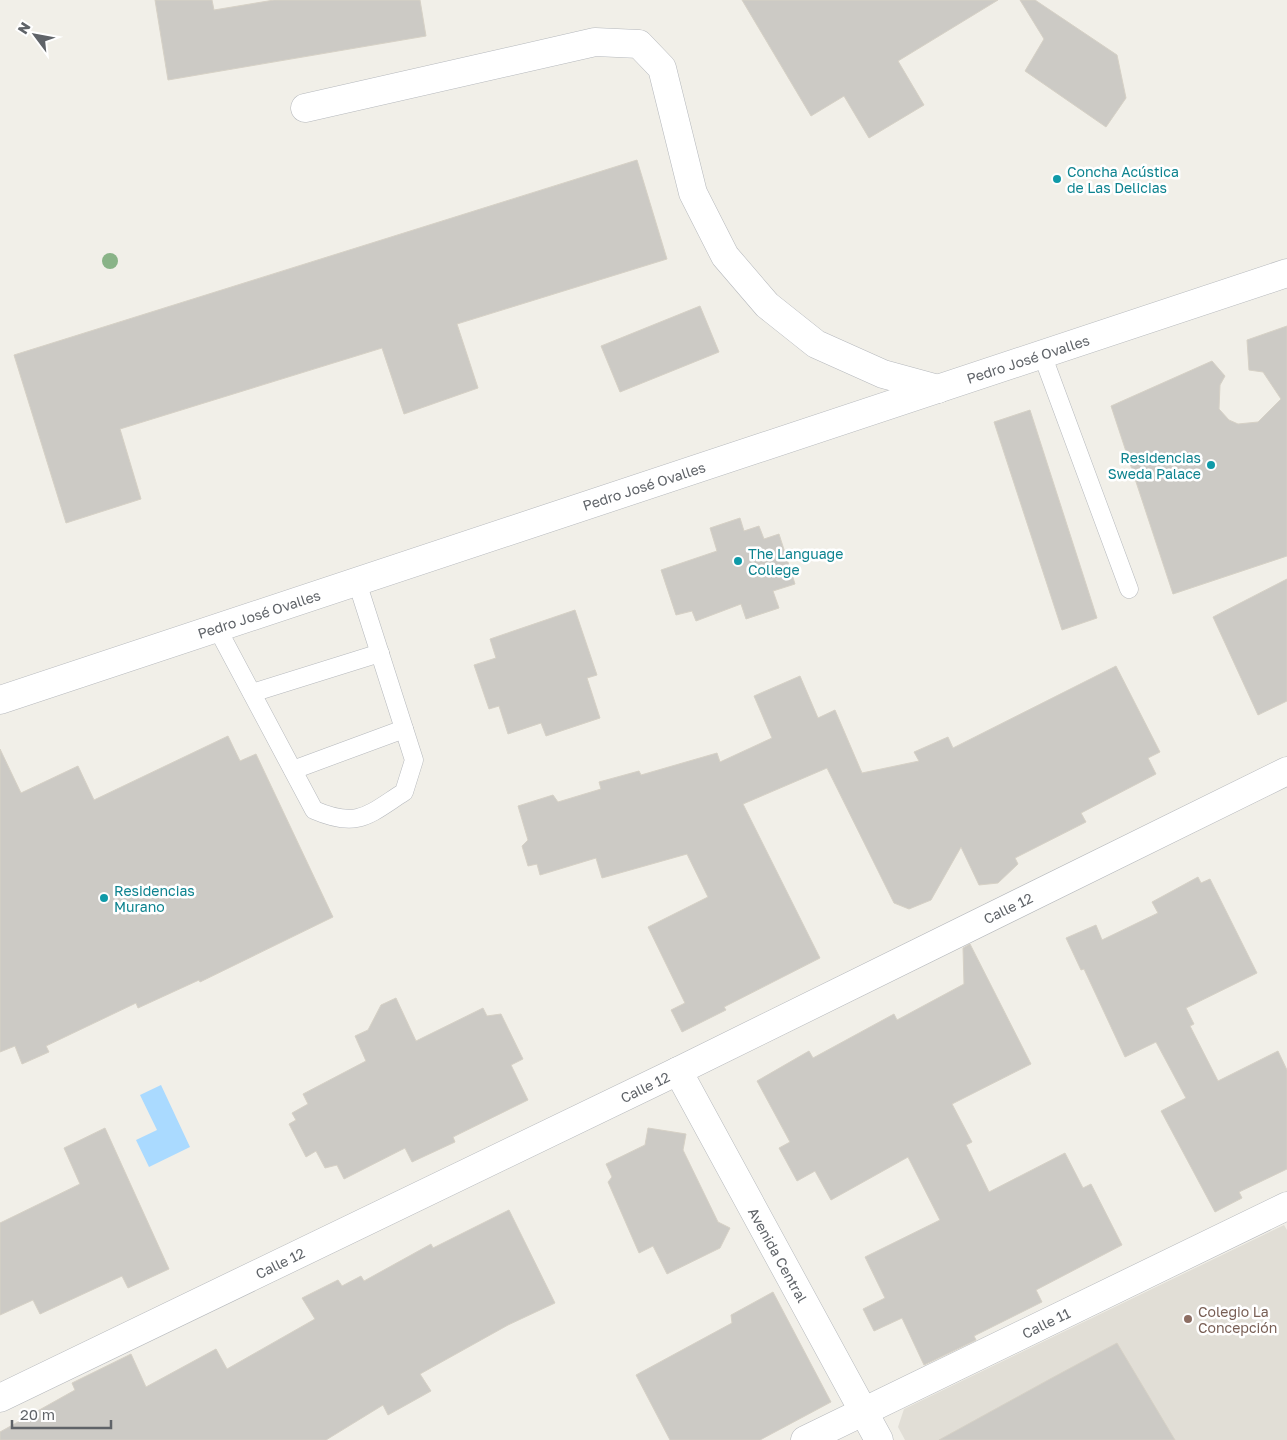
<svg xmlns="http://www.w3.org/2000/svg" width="1287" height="1440" viewBox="0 0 1287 1440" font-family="'Golos Text',sans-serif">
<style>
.education{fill:#e1ded6}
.water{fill:#aadaff}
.building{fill:#cccac5;stroke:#d6d1c6}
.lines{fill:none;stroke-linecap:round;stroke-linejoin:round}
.lane-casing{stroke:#b5b8bc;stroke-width:19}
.street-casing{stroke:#b5b8bc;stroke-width:29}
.lane{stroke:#fff;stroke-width:18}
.street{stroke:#fff;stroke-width:28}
.tree{fill:#89b387}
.culture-dot{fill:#0f9aa8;stroke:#fff;stroke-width:2}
.education-dot{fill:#8d6e63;stroke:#fff;stroke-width:2}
.labels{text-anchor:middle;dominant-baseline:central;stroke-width:5;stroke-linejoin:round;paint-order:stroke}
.culture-label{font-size:14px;fill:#0d838f;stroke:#fff;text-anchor:start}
.street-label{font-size:14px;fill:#5f6368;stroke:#fff}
.education-label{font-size:14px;fill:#785e54;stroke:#fff;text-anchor:start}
</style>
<rect width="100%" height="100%" fill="#f1efe8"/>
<path class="education" d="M 1284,1225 L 1287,1230 L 1287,1440 L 905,1440 L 898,1427 L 904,1409 Z"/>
<path class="water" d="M 161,1085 L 190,1147 L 149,1167 L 136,1140 L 157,1130 L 140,1095 Z"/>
<g class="building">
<path d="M 155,0 L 212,0 L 214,10 L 274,0 L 420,0 L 426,36 L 168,80 Z"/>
<path d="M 742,0 L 998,0 L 898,61 L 924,105 L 869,138 L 844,96 L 811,116 Z"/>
<path d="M 1020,0 L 1035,0 L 1117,55 L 1126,98 L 1106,127 L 1025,71 L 1044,39 Z"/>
<path d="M 637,160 L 667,259 L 457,324 L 478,388 L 404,414 L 382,348 L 120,429 L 141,499 L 66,523 L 14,355 Z"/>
<path d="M 700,306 L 719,352 L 620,392 L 601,346 Z"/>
<path d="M 1287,326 L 1287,556 L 1173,594 L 1111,406 L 1212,361 L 1225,376 L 1220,385 L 1219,409 L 1229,420 L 1238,424 L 1258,422 L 1281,399 L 1263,372 L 1249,370 L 1247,340 Z"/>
<path d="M 1030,410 L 1097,618 L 1062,630 L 994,422 Z"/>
<path d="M 740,518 L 744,531 L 759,526 L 764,539 L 779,534 L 795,584 L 773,591 L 779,608 L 746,619 L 741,604 L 696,621 L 692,611 L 676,615 L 661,570 L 717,551 L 710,528 Z"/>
<path d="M 1287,579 L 1287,701 L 1258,715 L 1213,617 Z"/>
<path d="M 575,610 L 597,675 L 587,678 L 600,718 L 546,736 L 541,723 L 508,734 L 499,706 L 489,709 L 474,665 L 496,658 L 490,639 Z"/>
<path d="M 1116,666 L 1160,752 L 1148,758 L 1156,774 L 1081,813 L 1086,822 L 1015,858 L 1018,864 L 998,883 L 979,885 L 961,847 L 931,900 L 909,909 L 894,903 L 827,768 L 743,804 L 820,958 L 724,1007 L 726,1010 L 682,1032 L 671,1010 L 685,1003 L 648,927 L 708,897 L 687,854 L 602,878 L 596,858 L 540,875 L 537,864 L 528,866 L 522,846 L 528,840 L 518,806 L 553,795 L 558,802 L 601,789 L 599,782 L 639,771 L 641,775 L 717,753 L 720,762 L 772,738 L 754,696 L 800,676 L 818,718 L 835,710 L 862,773 L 919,761 L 914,752 L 948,737 L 953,748 Z"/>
<path d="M 228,736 L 240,761 L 256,754 L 333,917 L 200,982 L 199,980 L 138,1008 L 136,1003 L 46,1046 L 49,1052 L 22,1064 L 15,1046 L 0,1052 L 0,749 L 21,793 L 78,766 L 94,800 Z"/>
<path d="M 1198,877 L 1201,883 L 1210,879 L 1257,973 L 1186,1008 L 1194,1024 L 1190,1026 L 1218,1081 L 1278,1051 L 1287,1070 L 1287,1169 L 1239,1192 L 1242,1198 L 1215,1212 L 1161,1111 L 1186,1098 L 1156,1042 L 1125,1057 L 1084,969 L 1081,970 L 1066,938 L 1096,925 L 1102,940 L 1158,913 L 1152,902 Z"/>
<path d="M 970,944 L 1031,1064 L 952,1104 L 972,1142 L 966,1145 L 989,1192 L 1065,1153 L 1083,1188 L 1091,1184 L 1122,1245 L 1036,1290 L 1042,1302 L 974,1336 L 976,1340 L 924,1365 L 902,1318 L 874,1331 L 863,1309 L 885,1298 L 865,1257 L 940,1220 L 908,1157 L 831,1200 L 815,1171 L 797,1181 L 779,1148 L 790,1142 L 757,1081 L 809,1051 L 813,1058 L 894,1014 L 897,1020 L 964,984 L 963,948 Z"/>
<path d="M 396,998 L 416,1041 L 483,1008 L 487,1016 L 501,1014 L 523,1059 L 511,1065 L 528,1100 L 453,1137 L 455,1142 L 412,1162 L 405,1148 L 344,1179 L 337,1165 L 325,1168 L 316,1151 L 306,1157 L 289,1124 L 296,1120 L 292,1113 L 308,1104 L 303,1094 L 366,1061 L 355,1036 L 368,1030 L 381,1005 Z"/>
<path d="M 105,1128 L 169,1269 L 128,1288 L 122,1276 L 40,1314 L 33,1300 L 0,1315 L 0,1223 L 80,1184 L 64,1148 Z"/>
<path d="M 648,1128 L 686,1134 L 683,1150 L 718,1222 L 730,1228 L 720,1248 L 667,1274 L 653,1246 L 639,1253 L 608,1182 L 612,1177 L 606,1164 L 645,1145 Z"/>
<path d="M 509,1210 L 555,1303 L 508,1325 L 420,1374 L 431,1391 L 388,1415 L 383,1405 L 326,1440 L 0,1440 L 0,1432 L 75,1390 L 72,1383 L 131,1354 L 146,1387 L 216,1349 L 227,1369 L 315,1319 L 302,1298 L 338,1280 L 342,1286 L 361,1276 L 364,1281 L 431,1244 L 433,1248 Z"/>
<path d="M 773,1292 L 831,1402 L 760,1440 L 670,1440 L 636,1375 L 732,1323 L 731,1315 Z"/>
<path d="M 1117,1343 L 1175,1440 L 939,1440 L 1050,1379 Z"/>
</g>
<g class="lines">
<defs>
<g id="lane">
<path d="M 1042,354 L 1129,589"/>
<path d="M 217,628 L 314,810 C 358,829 368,815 404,792 L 414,760 L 357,582"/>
<path d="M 252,693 L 380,653"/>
<path d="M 293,770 L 404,729"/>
</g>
<g id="street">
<path d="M 305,108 L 595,42 L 639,44 L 662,68 L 693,193 L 725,256 L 767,305 L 816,344 L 883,374 L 938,389"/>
<path d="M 0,700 L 1287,273"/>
<path d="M 678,1071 L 879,1440"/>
<path d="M 0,1398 L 678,1071 L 1287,771"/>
<path d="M 805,1440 L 1287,1206"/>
</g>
</defs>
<use href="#lane" class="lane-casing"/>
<use href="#street" class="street-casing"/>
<use href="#lane" class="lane"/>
<use href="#street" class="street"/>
</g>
<circle class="tree" cx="110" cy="261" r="8"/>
<g class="culture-dot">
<circle cx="1057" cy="179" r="5"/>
<circle cx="1211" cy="465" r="5"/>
<circle cx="738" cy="561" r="5"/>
<circle cx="104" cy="898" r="5"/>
</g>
<circle class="education-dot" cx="1188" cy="1319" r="5"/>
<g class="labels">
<g class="culture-label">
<text x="1067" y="171">Concha Acústica<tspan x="1067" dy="16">de Las Delicias</tspan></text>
<text x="1201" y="457" text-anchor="end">Residencias<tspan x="1201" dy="16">Sweda Palace</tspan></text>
<text x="748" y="553">The Language<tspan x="748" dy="16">College</tspan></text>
<text x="114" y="890">Residencias<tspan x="114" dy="16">Murano</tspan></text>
</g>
<g class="street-label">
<text transform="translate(1028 359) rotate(-18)">Pedro José Ovalles</text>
<text transform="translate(644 486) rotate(-18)">Pedro José Ovalles</text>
<text transform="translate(259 614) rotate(-18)">Pedro José Ovalles</text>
<text transform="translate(1008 908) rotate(-26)">Calle 12</text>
<text transform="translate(645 1087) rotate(-26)">Calle 12</text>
<text transform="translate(778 1255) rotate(61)">Avenida Central</text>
<text transform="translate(280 1263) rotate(-26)">Calle 12</text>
<text transform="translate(1046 1323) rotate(-26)">Calle 11</text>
</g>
<g class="education-label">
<text x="1198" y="1311">Colegio La<tspan x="1198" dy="16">Concepción</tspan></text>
</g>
</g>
<g transform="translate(35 35) rotate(302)" stroke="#ffffff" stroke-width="4" paint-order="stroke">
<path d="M0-4L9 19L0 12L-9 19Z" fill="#5f6368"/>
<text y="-8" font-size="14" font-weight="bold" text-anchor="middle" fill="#5f6368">N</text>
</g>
<path d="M12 1420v8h99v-8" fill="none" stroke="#5f6368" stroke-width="2.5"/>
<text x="20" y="1420" font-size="15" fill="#5f6368" stroke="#ffffff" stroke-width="4" paint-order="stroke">20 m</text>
</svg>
